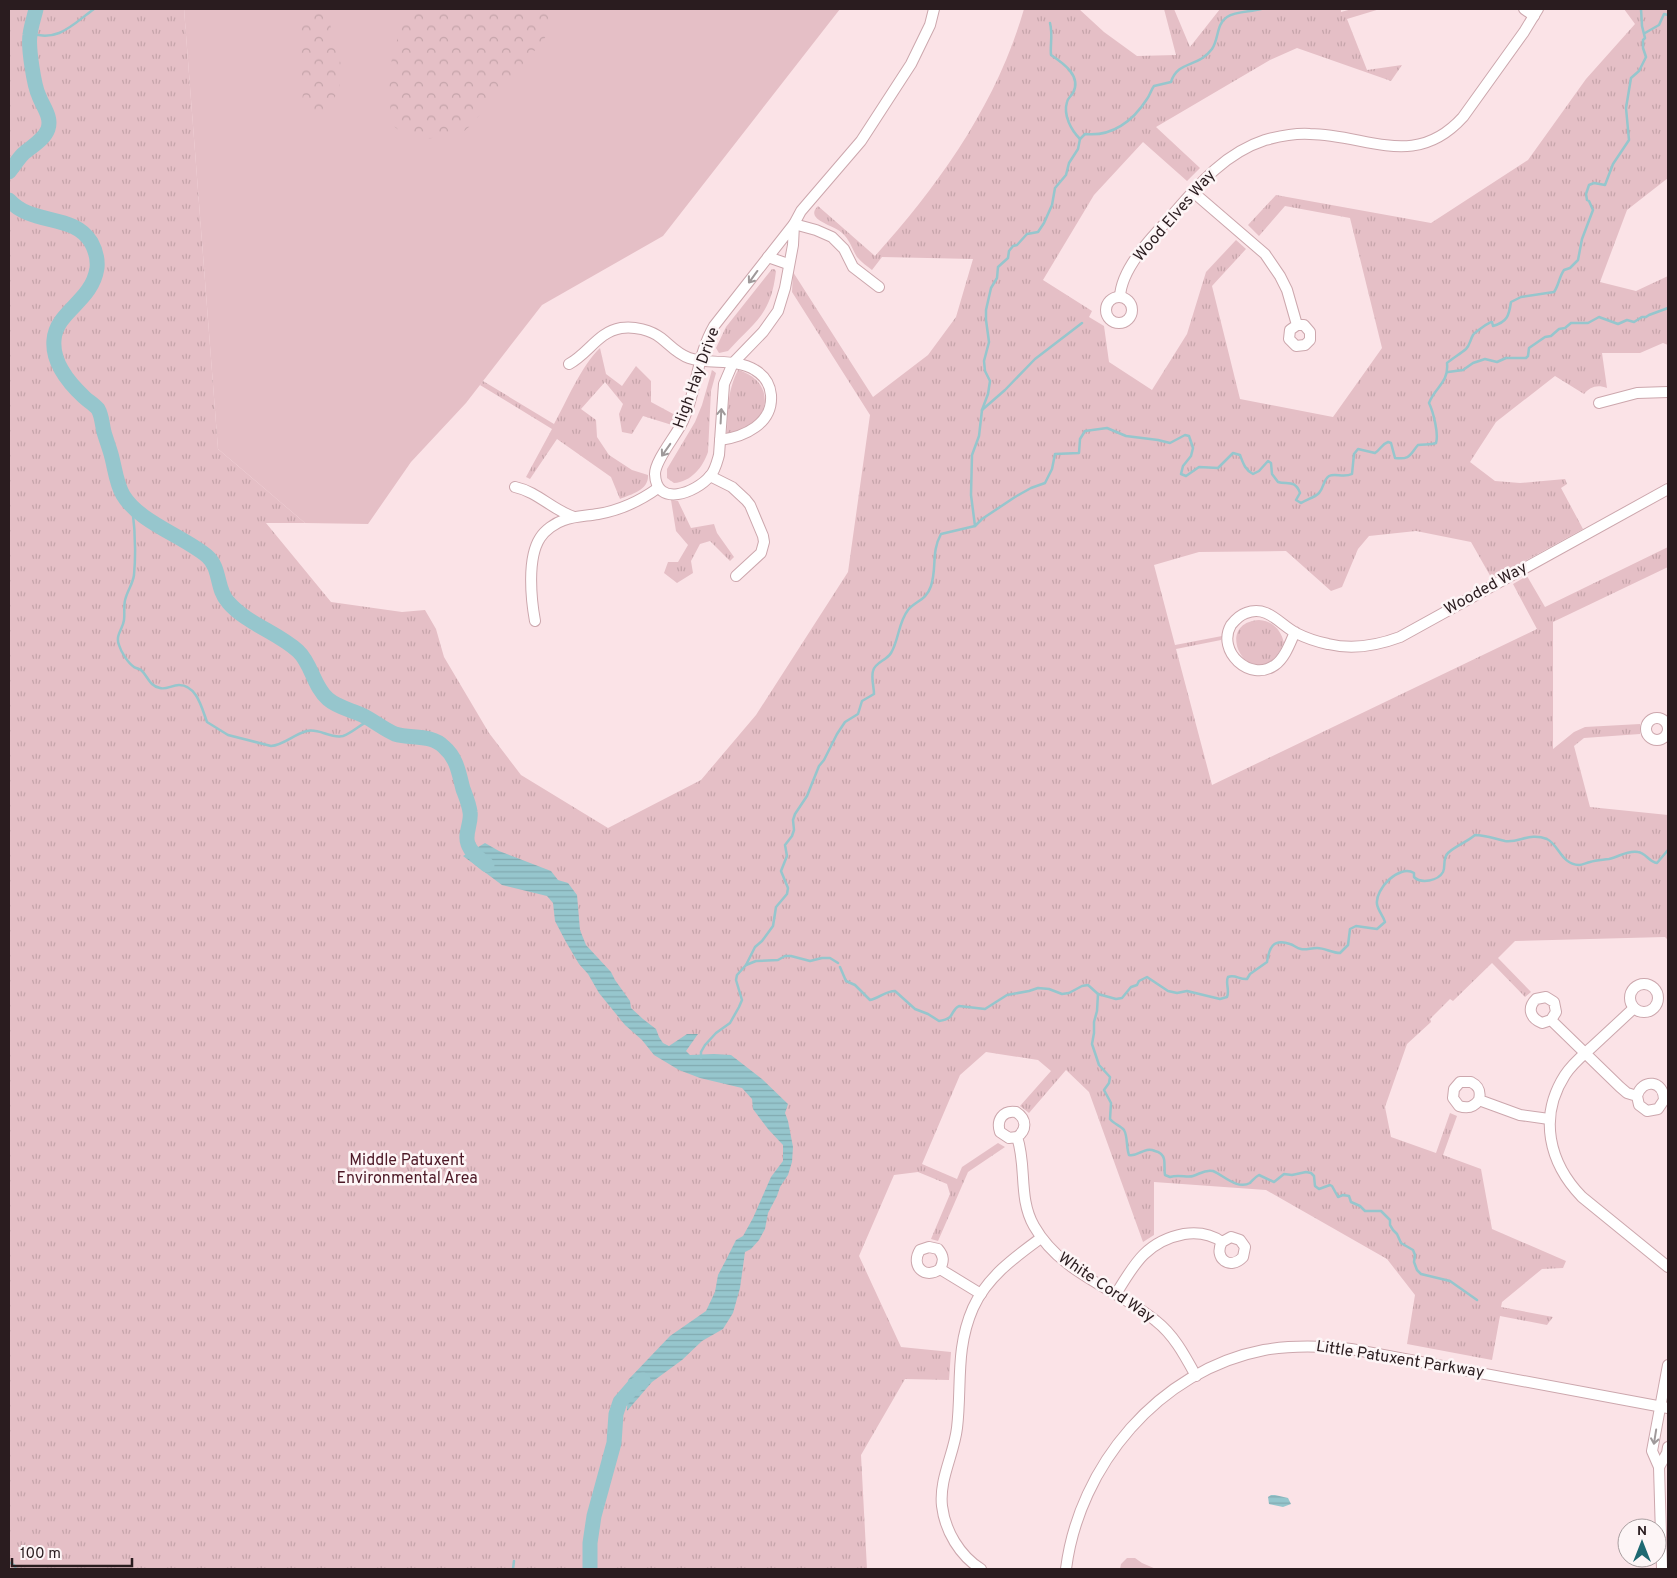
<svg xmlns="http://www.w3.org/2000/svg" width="1677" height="1578" viewBox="0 0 1677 1578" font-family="Overpass,sans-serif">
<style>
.grass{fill:#e5bfc6}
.forest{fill:url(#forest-crowns)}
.park{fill:url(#park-tufts)}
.water{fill:url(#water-rules)}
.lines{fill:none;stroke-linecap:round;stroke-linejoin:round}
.stream{stroke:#96c6cd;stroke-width:2.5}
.river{stroke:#96c6cd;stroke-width:15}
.minor-casing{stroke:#cca7ad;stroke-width:12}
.minor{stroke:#fff;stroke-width:10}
.oneway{stroke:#9f999a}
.labels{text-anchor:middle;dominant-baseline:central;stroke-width:5;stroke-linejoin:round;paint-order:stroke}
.street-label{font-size:16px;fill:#2a1c1f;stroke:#fdf5f6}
.park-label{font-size:16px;fill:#4d1927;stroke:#fdf5f6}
</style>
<defs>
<pattern id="forest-crowns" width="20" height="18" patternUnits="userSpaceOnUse" patternTransform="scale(1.25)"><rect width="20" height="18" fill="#e5bfc6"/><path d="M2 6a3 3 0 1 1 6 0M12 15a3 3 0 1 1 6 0" fill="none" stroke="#c5a4aa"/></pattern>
<pattern id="park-tufts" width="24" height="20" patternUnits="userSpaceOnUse" patternTransform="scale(1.25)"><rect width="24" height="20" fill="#e5bfc6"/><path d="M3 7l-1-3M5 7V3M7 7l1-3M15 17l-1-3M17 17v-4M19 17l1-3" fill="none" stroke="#c5a4aa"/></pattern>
<pattern id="water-rules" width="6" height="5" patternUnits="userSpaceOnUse" patternTransform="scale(1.25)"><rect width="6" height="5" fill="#96c6cd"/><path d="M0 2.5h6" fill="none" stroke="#81aab0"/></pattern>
</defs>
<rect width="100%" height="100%" fill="#fbe3e7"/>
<g class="grass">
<path d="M 184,9 L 840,9 L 663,236 L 542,305 L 466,403 L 411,462 L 368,524 L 305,523 L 218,449 Z"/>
<path d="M 1127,1558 L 1135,1558 L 1142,1563 L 1156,1569 L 1120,1569 L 1121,1564 Z"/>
</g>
<g class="forest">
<path d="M 299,9 L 326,9 L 341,65 L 339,91 L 316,124 L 303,106 Z"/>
<path d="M 410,9 L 564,9 L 542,42 L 470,126 L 461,134 L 425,139 L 400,131 L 391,124 L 389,73 L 394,49 L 407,12 Z"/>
</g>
<g class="park">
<path d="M 9,9 L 184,9 L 218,449 L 305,523 L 266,523 L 331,602 L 402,612 L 425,610 L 436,629 L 444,657 L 489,733 L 521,775 L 608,828 L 701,780 L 756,715 L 848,572 L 870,415 L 792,292 L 793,272 L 873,397 L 928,355 L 956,317 L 973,259 L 882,257 L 872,270 C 867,266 861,262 857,257 C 852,249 850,240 842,233 C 836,227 819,223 815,216 C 813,212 815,209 818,206 L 875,256 C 940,184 997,103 1024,9 L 1079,9 L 1104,32 L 1137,56 L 1176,55 L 1164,9 L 1174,9 L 1190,47 L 1220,9 L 1341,9 L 1341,12 L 1352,9 L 1380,9 L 1347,19 L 1367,70 L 1402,65 L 1391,81 L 1297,48 L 1270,60 L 1156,127 L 1200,168 L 1187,181 L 1143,142 L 1094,195 L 1043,280 L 1092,311 L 1089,317 L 1104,326 L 1109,362 L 1152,390 L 1187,334 L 1206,272 L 1236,240 L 1246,249 L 1212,286 L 1240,399 L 1333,417 L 1382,348 L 1350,218 L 1285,206 L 1259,236 L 1248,225 L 1276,195 L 1431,223 L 1528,160 L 1586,79 L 1635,24 L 1624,9 L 1668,9 L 1668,178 L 1627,210 L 1600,282 L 1636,291 L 1668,276 L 1668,345 L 1663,343 L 1640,353 L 1602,353 L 1607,388 C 1597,384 1590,387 1584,394 L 1555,376 L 1496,422 L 1470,462 L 1495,481 L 1520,483 L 1565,479 L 1567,484 L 1561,488 L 1583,529 L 1492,579 L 1471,542 L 1416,531 L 1369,536 L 1358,549 L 1342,587 L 1331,591 L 1286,551 L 1199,552 L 1154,565 L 1175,645 L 1222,636 L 1221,640 L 1176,649 L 1212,785 L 1537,629 L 1513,584 L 1527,576 L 1545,607 L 1668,547 L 1668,567 L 1553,622 L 1553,749 L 1574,732 L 1585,727 L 1640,724 L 1640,734 L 1584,738 L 1574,746 L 1590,807 L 1668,815 L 1668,940 L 1665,937 L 1515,941 L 1498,958 L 1531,992 L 1525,997 L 1492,963 L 1453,1001 L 1450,999 L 1430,1019 L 1431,1022 L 1407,1044 L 1385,1107 L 1391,1137 L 1436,1153 L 1450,1113 L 1457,1116 L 1443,1155 L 1481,1169 L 1492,1229 L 1566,1261 L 1563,1268 L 1542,1269 L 1502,1302 L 1501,1307 L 1553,1317 L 1547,1325 L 1500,1316 L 1492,1360 L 1407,1344 L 1415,1295 L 1387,1259 L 1266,1190 L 1154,1182 L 1154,1235 L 1143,1242 L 1089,1092 L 1066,1070 L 1029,1113 L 1020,1106 L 1051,1071 L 1038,1060 L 986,1052 L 960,1075 L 922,1164 L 957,1179 L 962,1167 L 998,1143 L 1005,1147 L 968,1172 L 938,1241 L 931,1239 L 950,1194 L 947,1184 L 918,1172 L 894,1175 L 859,1256 L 901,1347 L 951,1352 L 949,1380 L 905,1379 L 861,1455 L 867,1569 L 9,1569 Z"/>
<path d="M 772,269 L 774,269 L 776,271 C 771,315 756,320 728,351 L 719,353 L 716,348 L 726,327 Z"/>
<path d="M 600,348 L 606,374 L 622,386 L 636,366 L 651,381 L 651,402 L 677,416 L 672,425 L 643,416 L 632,434 L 622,432 L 619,414 L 623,404 L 605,382 L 581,409 L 596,420 L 597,437 L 609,455 L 632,470 L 648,475 C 649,490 632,494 620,499 L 611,477 L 557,439 L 530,479 L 526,477 L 552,429 L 480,385 L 483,381 L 554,424 C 567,401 581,366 600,348 Z"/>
<path d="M 712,370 L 716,373 L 711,391 L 708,452 C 703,467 691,482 674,483 L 667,478 L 667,469 L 695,422 L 702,405 Z"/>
<path d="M 738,370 C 770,379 774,411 746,429 C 741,432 733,433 727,434 C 728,410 727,392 738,370 Z"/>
<path d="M 671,500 L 678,501 L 691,528 L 714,524 L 717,533 L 734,557 L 730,561 L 710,541 L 700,544 L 691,561 L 693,573 L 677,583 L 664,573 L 668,562 L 678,562 L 688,545 L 676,531 Z"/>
<path d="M 1259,620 C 1273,621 1281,630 1284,643 C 1281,649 1278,655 1273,659 C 1245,685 1214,623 1259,620 Z"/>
</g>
<g class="water">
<path d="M 485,843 L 499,851 L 551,871 L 558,880 L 568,883 L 577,895 L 580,930 L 586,945 L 611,972 L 615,980 L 630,1001 L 631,1008 L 643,1019 L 656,1029 L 659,1037 L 663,1043 L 669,1046 L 687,1034 L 698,1034 L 686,1051 L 690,1055 L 714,1054 L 731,1055 L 762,1079 L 788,1104 L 785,1113 L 788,1121 L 793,1147 L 792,1162 L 788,1175 L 780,1187 L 777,1196 L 768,1213 L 765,1229 L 759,1240 L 751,1249 L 745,1252 L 740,1288 L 733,1313 L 723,1329 L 702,1341 L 682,1360 L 652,1382 L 627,1411 L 628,1380 L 670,1336 L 706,1311 L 715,1292 L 718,1275 L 726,1260 L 736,1240 L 743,1236 L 753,1218 L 771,1177 L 783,1161 L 783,1145 L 768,1129 L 753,1109 L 752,1099 L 742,1088 L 700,1078 L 679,1070 L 654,1055 L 642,1040 L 625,1025 L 599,993 L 588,974 L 579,964 L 566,942 L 555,921 L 553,903 L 547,896 L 502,885 L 463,856 Z"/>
<path d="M 1275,1495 L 1288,1498 L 1291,1504 L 1283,1507 L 1269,1504 L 1268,1497 L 1271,1495 Z"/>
</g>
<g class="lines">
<g class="stream">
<path d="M 1050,23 C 1053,35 1050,44 1051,55 C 1063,63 1082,76 1073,93 C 1071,96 1068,98 1067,102 C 1063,115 1071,130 1080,139"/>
<path d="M 30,33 C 58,43 73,24 94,9"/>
<path d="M 1645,33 L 1659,25 L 1664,14 L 1668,15"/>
<path d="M 1448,372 L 1463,370 L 1473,363 L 1485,359 L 1497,362 L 1506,358 L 1526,358 L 1528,356 L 1529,348 L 1545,337 L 1551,336 L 1559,329 L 1565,328 L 1571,323 L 1588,323 L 1599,317 L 1618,324 L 1627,320 L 1634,322 L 1642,317 L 1646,317 L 1649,315 L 1668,308"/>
<path d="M 982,410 L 1005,390 L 1035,359 L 1082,323"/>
<path d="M 132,506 C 135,528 136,553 134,575 C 133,583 128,590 126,597 C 123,604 125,612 124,620 C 123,629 115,635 119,645 C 121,652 128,663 134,667 C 135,668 140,669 141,670 C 148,676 149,686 160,688 C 166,690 172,685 179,685 C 197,685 202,709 207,722 L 228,735 L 271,746 C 284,745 294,734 307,731 C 319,728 331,739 343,736 C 352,733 361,724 370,720"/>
<path d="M 975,526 L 971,495 L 972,455 L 979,436 L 982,410 L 988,394 L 990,381 L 985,371 L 984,361 L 989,342 L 986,320 L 986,310 L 991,288 L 997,278 L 998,267 L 1008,258 L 1009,251 L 1013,246 L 1017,245 L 1027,234 L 1038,232 L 1044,223 L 1052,205 L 1055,188 L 1066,175 L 1069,163 L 1078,149 L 1080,139 L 1085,134 C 1112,137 1133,121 1147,99 C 1150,95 1151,90 1154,86 L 1171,82 C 1178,60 1198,68 1212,49 C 1219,39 1216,24 1227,17 C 1236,11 1250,12 1261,9"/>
<path d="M 746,965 L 756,961 L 778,960 L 785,956 L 791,956 L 810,961 L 822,958 L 830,958 L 838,963"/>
<path d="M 840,967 L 846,981 L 855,985 L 870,1000 C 879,998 886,991 895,991 L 915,1009 L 928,1014 L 939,1021 C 957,1018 949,1011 959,1006 L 985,1009 L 1007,995 L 1029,991 L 1038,988 L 1049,989 L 1062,994 L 1069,993 L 1082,986 L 1088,985 L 1098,994 L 1116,999 L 1122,998 L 1131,987 L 1137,985 L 1139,981 L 1147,977 L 1168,991 L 1177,993 L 1187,991 L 1220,999 L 1227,997 C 1230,990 1225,983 1228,977 C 1235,974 1240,980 1247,979 L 1250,974 L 1267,962 C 1269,948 1273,938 1290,944 C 1294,945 1296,948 1301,949 C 1306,950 1311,948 1317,948 C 1325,948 1332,953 1340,953 L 1348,945 L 1350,929 L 1356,926 L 1377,929 L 1385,922 C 1383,915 1378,911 1377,904 C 1375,889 1399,864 1414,873 L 1414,877 C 1421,884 1438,881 1443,872 C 1446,866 1442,859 1448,853 C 1455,846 1467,842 1475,835 C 1486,835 1495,839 1505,841 C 1520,843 1529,832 1547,839 C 1559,845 1561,864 1579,865 C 1582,865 1586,863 1590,862 C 1596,860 1602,860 1609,859 C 1619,857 1627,850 1638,852 C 1646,853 1649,862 1657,863 L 1668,850"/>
<path d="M 1098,994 L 1097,1011 L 1094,1022 L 1094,1033 L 1092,1044 L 1099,1065 L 1110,1077 L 1109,1083 L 1104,1090 L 1111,1103 L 1110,1119 C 1114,1124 1121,1126 1124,1130 C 1128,1137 1126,1147 1129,1155 C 1139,1157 1144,1146 1155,1151 C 1159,1152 1163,1155 1164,1159 C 1165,1163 1164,1170 1165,1175 L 1170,1177 C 1179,1174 1187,1178 1193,1176 C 1200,1174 1205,1169 1213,1171 C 1223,1175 1237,1190 1250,1183 C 1253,1180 1255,1177 1259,1175 L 1274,1182 L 1284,1174 L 1292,1175 L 1306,1172 L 1311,1173 L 1314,1176 L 1315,1186 L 1319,1189 L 1330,1185 L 1332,1186 L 1338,1197 L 1343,1195 L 1349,1196 L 1351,1202 L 1360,1206 L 1365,1211 L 1381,1211 L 1390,1220 L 1390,1225 L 1393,1230 L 1397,1234 L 1401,1243 L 1413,1250 L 1415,1255 L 1414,1262 L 1417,1270 L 1421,1274 L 1450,1281 L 1477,1300"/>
<path d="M 701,1058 L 701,1052 L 705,1045 L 716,1033 L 730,1023 L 739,1007 L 742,1000 L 736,980 L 737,975 L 746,965 L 755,947 L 762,941 L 773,926 L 776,907 L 787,894 L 788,888 L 781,871 L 787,856 L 785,845 L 792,836 L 794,830 L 793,820 L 795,814 L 807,796 L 819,766 L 824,760 L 837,734 L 845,722 L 858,714 L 862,701 L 874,694 C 874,687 871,678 873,671 C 875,662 886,661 891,653 C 899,640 898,623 908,610 C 915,601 926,601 931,586 C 937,568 931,552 941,534 L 975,526 L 982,519 L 1015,497 L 1031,488 L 1045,483 L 1052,469 L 1055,454 L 1079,453 L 1080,439 L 1085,431 L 1107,428 L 1126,436 L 1158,440 L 1170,443 L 1185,435 L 1189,436 L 1193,448 L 1191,456 L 1183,466 L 1181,474 L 1186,476 L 1199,467 L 1218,468 L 1233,453 L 1240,455 C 1243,463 1245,470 1253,474 L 1259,471 L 1268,461 L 1271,463 L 1272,474 L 1278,482 C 1287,485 1295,479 1300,493 L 1296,500 L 1301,503 C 1307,499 1314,498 1319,493 C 1324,488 1323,480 1329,476 C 1335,473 1344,478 1352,474 L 1354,454 L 1358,449 L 1375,453 C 1381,449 1382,444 1388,442 L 1391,443 L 1395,458 C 1411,460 1410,454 1418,445 C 1424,444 1431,445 1436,443 C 1439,434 1433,411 1429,403 C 1435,387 1449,383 1447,363 C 1453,358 1460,354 1466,349 C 1470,345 1470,340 1473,335 C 1474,333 1489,322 1492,322 L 1493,326 C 1507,322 1509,316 1511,302 L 1521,297 L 1554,292 C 1559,285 1559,277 1564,270 L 1570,268 L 1578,260 L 1582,239 L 1593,210 L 1589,201 L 1587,200 L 1586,194 L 1589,185 L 1594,183 L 1605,185 L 1613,164 L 1629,140 L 1626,108 L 1631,78 L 1639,71 L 1646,57 L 1643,48 L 1643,40 L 1645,38 L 1642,26 L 1641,9"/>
<path d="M 9,1562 L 14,1565 L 16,1569"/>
<path d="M 513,1569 L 514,1561"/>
</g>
<g class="river">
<path d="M 9,172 C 14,166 18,159 23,154 C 32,146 44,140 48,129 C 52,117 43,107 39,96 C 34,86 28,47 30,35 C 31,26 34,18 36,9"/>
<path d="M 9,200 C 32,226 73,213 91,242 C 96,251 98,258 97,268 C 92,302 56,311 54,340 C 52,362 69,383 84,397 C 88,401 94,404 98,409 C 102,416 102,424 104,432 C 106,439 109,447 111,454 C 115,468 116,483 123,495 C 139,522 183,536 207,556 C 221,568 216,589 228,602 C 247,624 277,632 298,651 C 312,664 313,686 328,699 C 337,707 351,710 362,715 C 373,720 383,729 395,734 C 411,739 431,734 444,747 C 457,758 459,774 463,789 C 466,797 469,804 470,812 C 472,822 464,834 468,844 C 471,853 480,859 487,865"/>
<path d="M 590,1569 L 590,1543 L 594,1516 L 614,1443 L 616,1414 L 620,1402 L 633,1387 L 643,1380"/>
</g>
<defs>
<g id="minor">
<path d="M 1524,9 L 1534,16"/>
<path d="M 1193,192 L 1265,254 L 1280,276 L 1287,290 L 1297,325 L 1290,330 L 1289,339 L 1296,346 L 1305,345 L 1310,340 L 1310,332 L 1304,325 L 1297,325"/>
<path d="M 794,224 L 793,245 L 785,288 L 778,311 L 763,332 L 733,363 L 724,384 L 719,455 C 717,462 715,471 710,476 C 696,493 656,508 655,474 C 655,460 676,436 683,421 C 697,390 697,355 714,326 L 794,224 L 801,211 L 861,141 L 911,64 L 930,25 L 934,9"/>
<path d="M 794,224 L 816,230 L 832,237 L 844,249 L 853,267 L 879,287"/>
<path d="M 768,257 L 788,264"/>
<path d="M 1120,297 C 1121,270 1149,240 1167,221 C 1195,189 1222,154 1265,140 C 1280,136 1295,133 1310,134 C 1369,135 1415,170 1463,117 L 1524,32 L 1538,9"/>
<circle cx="1119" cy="310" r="13"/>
<path d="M 569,364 C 589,353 598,332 621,328 C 634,326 651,330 661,338 C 670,345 677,354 689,358 C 710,365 736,358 755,370 C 765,376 770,384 771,395 C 773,424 744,437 720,440"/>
<path d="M 1599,403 L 1637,393 L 1668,392"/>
<path d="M 710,476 L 732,487 L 746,500 L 750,505 L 763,536 L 764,542 L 761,553 L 736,576"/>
<path d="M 515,487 C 538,492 551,509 574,517"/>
<path d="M 535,621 C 531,599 527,558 540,538 C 545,530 555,523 564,520 C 575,516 587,516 598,514 C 621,510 640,501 658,488"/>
<path d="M 1295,632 C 1290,643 1285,658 1275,665 C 1250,683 1216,651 1231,625 C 1235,620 1240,615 1246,613 C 1268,605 1279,624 1296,633 C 1306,638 1318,642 1328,644 C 1353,650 1376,646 1400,637 L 1668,489"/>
<circle cx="1657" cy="729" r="11"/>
<circle cx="1644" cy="998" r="14"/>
<path d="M 1634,1008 C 1620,1021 1606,1034 1592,1047 C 1582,1056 1572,1064 1565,1075 C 1538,1117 1549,1163 1582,1197 L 1668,1267"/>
<path d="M 1551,1020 L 1542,1023 C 1530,1018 1527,1008 1536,999 L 1546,997 L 1554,1002 L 1556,1012 L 1551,1020 L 1620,1087 L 1627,1093 L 1637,1096 C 1642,1078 1664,1080 1664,1100 L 1658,1109 L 1647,1111 L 1639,1105 L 1637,1096"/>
<path d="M 1479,1100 C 1474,1107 1468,1109 1459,1106 L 1453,1098 L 1454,1089 L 1460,1082 L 1471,1082 C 1479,1086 1481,1091 1479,1100 L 1520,1115 L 1549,1119"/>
<path d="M 1017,1137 L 1009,1138 L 1000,1132 C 996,1120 1003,1110 1016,1112 C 1027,1119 1027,1130 1017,1137 C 1027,1166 1018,1198 1034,1226 C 1061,1274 1116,1288 1156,1321 C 1174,1335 1185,1356 1196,1376"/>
<path d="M 940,1269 C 944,1261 944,1256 938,1249 L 929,1247 L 920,1250 C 910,1266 925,1280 940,1269 L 981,1294"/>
<path d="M 1116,1294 C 1134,1264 1147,1241 1184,1234 C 1198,1232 1211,1234 1222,1242 C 1213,1258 1230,1271 1243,1257 L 1245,1247 L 1240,1240 L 1231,1237 L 1222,1242"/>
<path d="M 1659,1467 L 1667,1453 L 1668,1447"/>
<path d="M 981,1569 C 960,1556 945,1531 942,1506 C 939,1479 954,1454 957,1428 C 962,1386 955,1349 973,1308 C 987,1277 1015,1257 1041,1238"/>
<path d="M 1066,1569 C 1079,1466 1159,1370 1264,1350 C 1293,1345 1322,1346 1351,1349 L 1668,1408"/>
<path d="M 1662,1569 L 1659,1467 L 1652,1451 L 1668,1365"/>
</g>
</defs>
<use href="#minor" class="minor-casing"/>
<use href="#minor" class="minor"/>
</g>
<defs><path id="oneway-shaft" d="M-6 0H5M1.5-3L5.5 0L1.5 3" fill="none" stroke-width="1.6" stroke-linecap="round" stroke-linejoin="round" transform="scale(1.25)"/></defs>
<g class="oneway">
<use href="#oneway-shaft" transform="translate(753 277) rotate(126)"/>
<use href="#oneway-shaft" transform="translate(721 416) rotate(-87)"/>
<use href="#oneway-shaft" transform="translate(666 450) rotate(125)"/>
<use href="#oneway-shaft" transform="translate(1655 1437) rotate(99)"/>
</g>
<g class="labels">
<g class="street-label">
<text transform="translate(1175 216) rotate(-49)">Wood Elves Way</text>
<text transform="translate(697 378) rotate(-70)">High Hay Drive</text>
<text transform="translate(1486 589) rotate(-29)">Wooded Way</text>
<text transform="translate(1106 1288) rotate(34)">White Cord Way</text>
<text transform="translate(1400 1360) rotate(9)">Little Patuxent Parkway</text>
</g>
<g class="park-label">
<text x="407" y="1161">Middle Patuxent<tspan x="407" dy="18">Environmental Area</tspan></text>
</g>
</g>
<rect width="1677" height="1578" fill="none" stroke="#2a1c1f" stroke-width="20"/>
<g transform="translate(1642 1543)"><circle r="24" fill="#fdf5f6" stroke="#a99ea0"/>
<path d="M0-4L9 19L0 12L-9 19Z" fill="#1e6972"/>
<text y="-8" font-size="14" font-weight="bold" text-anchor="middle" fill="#2a1c1f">N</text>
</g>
<path d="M12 1558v8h120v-8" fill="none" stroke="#2a1c1f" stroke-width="2.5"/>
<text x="20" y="1558" font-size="15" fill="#2a1c1f" stroke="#fdf5f6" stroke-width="4" paint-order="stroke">100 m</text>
</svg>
